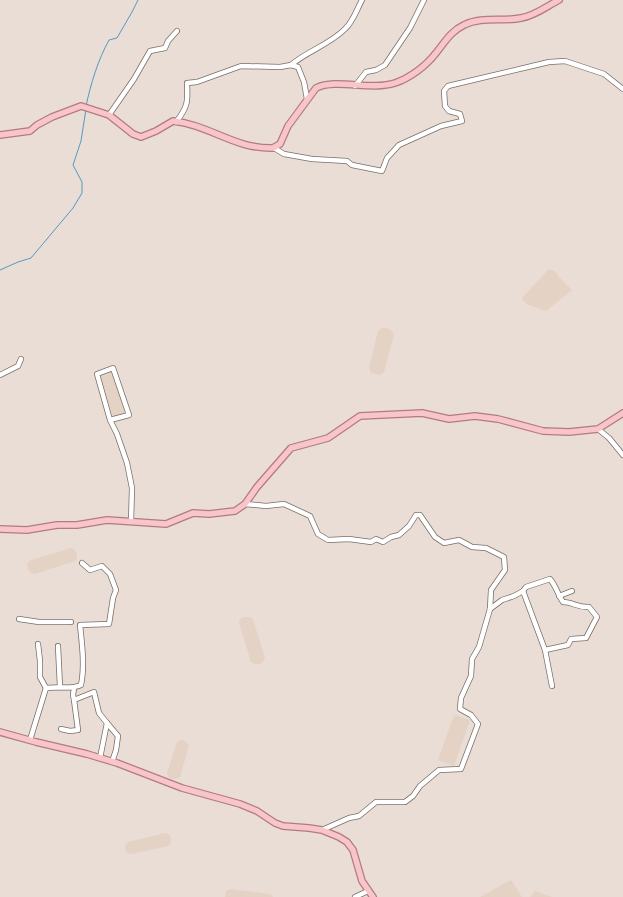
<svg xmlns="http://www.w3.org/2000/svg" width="623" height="897" viewBox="0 0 623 897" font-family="'Work Sans',sans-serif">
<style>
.built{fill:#e4d2c5}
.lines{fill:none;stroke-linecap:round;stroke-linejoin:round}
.stream{stroke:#539ac4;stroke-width:1}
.minor-casing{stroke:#786e67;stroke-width:6}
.major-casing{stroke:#b37b7f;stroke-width:8}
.minor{stroke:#fff;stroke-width:4.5}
.major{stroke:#f7c5ca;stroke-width:5.5}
</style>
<rect width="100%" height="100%" fill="#e9ddd5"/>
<g class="built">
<path d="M 548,270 L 552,270 L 556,272 L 558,276 L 572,290 L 546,311 L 526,304 L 522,298 Z"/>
<path d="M 382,328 L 387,328 L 391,330 L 394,335 L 384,372 L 380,375 L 371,373 L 369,368 L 378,331 Z"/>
<path d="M 113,370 L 125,414 L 113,417 L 100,374 Z"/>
<path d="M 71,548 L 74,549 L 77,553 L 77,558 L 75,561 L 35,574 L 31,573 L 28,569 L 27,564 L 31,560 Z"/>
<path d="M 244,617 L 249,617 L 253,619 L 265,658 L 263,662 L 260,664 L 255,664 L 251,662 L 239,623 L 240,619 Z"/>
<path d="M 454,715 L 470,720 L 454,766 L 438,760 Z"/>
<path d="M 180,740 L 184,740 L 189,746 L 180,777 L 176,779 L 172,779 L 168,777 L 167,773 L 177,742 Z"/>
<path d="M 165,833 L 169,834 L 171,838 L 171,843 L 168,846 L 132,854 L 127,853 L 125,849 L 126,844 L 128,842 Z"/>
<path d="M 511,880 L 522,897 L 480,897 Z"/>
<path d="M 231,889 L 270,894 L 273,897 L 225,897 L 226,891 Z"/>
<path d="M 535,891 L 552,897 L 530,897 Z"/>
</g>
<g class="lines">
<g class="stream">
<path d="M 86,106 C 91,83 98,60 109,40 L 117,38 L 132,12 L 138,0"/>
<path d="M 0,270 L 18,262 L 31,258 L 73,208 L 82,193 L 82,182 L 73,165 L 81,141 L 86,109"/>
</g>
<defs>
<g id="minor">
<path d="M 291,65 C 307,51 329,45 345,29 C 353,22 357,9 362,0"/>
<path d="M 355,86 L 366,72 L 376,70 L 385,65 L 410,28 L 424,0"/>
<path d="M 109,115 L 134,79 L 150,51 L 165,48 L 168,41 L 177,31"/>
<path d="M 176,122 C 188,107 188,101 187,83 L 197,82 L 241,66 L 280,67 L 291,65 L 298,67 L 304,82 L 307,99"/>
<path d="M 274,148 L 284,154 L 312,159 L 347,161 L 352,165 L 382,171 L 387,158 L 399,145 L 441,126 L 462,121 L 460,114 L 449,111 L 445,106 L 444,91 L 448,86 L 549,62 L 565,61 L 604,74 L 623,89"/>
<path d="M 0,375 L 18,366 L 21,359"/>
<path d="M 110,420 L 129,415 L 113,368 L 97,374 L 110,420 L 117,434 L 127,463 L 132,488 L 131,522"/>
<path d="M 598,429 L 609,438 L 623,455"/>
<path d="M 245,504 L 266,506 L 284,504 L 310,516 L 318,534 L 328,540 L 349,539 L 371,542 L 376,539 L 383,542 L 391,537 L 399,535 L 409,526 L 416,515 L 420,515 L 435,537 L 444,543 L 459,540 L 472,547 L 486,548 L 504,557 L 505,570 L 491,590 L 490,609 L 479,647 L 472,659 L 471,676 L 461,698 L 460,709 L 471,715 L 478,724 L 461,769 L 439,770 L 420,786 L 413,796 L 405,802 L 376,802 L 359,816 L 349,818 L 322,830"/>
<path d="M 523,591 L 545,650 L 552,686"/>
<path d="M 559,596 L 572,591"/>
<path d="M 490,609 L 502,600 L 514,596 L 523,591 L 526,587 L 550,579 C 556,586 558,595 563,602 C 573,602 578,608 589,607 L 597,617 L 586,638 L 571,639 L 568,645 L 545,650"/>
<path d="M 19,619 L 39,622 L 71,622"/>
<path d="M 38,644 L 40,661 L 40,677 L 46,688"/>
<path d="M 58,646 L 60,687"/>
<path d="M 74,688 L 73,695 L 74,700"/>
<path d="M 61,729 L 70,731 L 78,730 L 74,700 L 94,692 L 99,713 L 107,723"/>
<path d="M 30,740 L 46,688 C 58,686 71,690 81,685 C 85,666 82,644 80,625 L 109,624 L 113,598 L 116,590 L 110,574 L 102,566 L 90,570 L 82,563"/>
<path d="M 100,758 L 107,723 L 118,736 L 116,750 L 112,762"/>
<path d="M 355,897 L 368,891"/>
</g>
<g id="major">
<path d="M 0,135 L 30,131 L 37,125 L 52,117 L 81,106 L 109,115 L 133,134 L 141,137 L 156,131 L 173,121 C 210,125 234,149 273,148 L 280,144 L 288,126 L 316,88 C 337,78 370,91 395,83 C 410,78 426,66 436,53 C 445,42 451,31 464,25 C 482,16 502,22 521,18 C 535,16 547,6 559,0"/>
<path d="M 0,529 L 27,530 L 57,525 L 77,525 L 107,520 L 166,524 L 193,513 L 209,514 L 235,511 L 245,504 L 257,487 L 291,448 L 328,438 L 360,416 L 422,413 L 449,419 L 475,416 L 498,419 L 543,431 L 569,432 L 598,429 L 623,413"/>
<path d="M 0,732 L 36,742 L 87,754 L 117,763 L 182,788 L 240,804 L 257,811 L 275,823 L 283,826 L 309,828 L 322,830 L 339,837 L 347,842 L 353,850 L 362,881 L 373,897"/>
</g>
</defs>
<use href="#minor" class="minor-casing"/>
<use href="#major" class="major-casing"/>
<use href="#minor" class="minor"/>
<use href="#major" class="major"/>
</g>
</svg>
